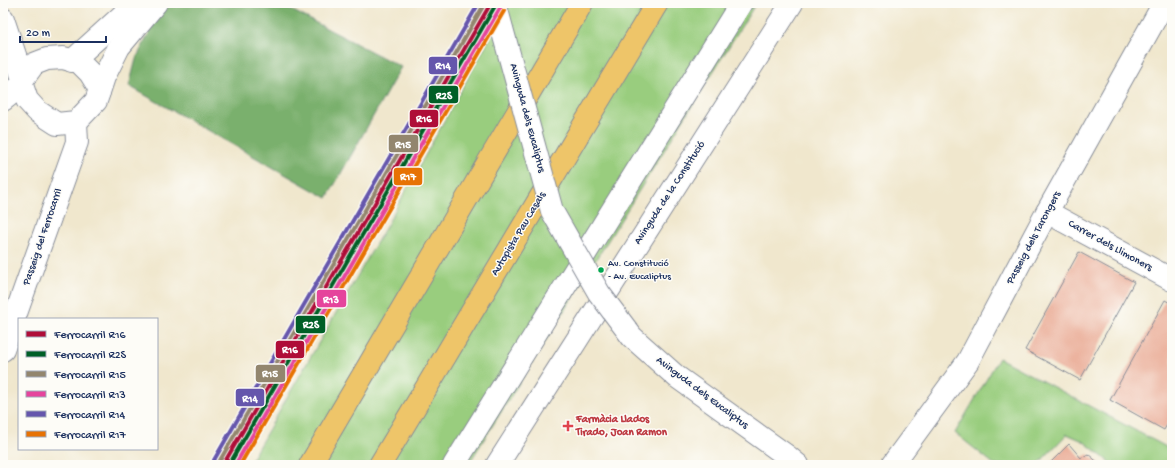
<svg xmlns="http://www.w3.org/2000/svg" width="1175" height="468" viewBox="0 0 1175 468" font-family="'Gochi Hand',sans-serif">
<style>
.green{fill:#99cd7e;stroke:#5a7e6e}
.forest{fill:#7ab06d;stroke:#4a7066}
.building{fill:#e9a791}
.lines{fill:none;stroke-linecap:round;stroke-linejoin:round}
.minor-casing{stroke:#868b96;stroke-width:24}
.highway-casing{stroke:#868b96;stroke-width:24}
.minor{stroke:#fff;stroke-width:22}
.highway{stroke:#eec569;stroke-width:22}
.minor-bridge-casing{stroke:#868b96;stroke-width:24;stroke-linecap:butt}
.minor-bridge{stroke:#fff;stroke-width:22}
.rail-1-casing{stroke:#fdfcf7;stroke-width:7}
.rail-2-casing{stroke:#fdfcf7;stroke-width:7}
.rail-3-casing{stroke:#fdfcf7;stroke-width:7}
.rail-4-casing{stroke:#fdfcf7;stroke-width:7}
.rail-5-casing{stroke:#fdfcf7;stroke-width:7}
.rail-6-casing{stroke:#fdfcf7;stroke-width:7}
.rail-1{stroke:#af0d38;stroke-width:4}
.rail-2{stroke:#005f27;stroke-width:4}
.rail-3{stroke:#93866e;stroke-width:4}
.rail-4{stroke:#e5449c;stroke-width:4}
.rail-5{stroke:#6556ac;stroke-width:4}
.rail-6{stroke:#e77204;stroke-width:4}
.bus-dot{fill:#00a651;stroke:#fdfcf7;stroke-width:1.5}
.health-dot{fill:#e0444e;stroke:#fdfcf7;stroke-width:1.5}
.labels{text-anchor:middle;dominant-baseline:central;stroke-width:3;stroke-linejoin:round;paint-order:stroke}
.bus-label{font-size:10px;fill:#1b2f5e;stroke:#fdfcf7;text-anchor:start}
.street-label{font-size:11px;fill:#1b2f5e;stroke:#fdfcf7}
.health-label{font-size:11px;font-weight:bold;fill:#be3a42;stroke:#fdfcf7;text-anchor:start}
.line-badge{stroke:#fdfcf7;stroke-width:1.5}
.badge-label{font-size:11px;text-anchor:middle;font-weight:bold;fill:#fff}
</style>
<rect width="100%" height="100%" fill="#fdfcf7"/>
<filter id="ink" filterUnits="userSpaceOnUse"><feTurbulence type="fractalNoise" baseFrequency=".025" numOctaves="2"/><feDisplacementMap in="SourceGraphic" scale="8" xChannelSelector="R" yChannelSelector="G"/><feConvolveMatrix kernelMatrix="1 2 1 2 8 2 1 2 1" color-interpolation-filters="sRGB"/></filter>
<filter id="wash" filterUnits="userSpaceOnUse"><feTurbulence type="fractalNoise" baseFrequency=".012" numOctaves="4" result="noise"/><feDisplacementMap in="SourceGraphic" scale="16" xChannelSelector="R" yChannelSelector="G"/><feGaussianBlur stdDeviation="0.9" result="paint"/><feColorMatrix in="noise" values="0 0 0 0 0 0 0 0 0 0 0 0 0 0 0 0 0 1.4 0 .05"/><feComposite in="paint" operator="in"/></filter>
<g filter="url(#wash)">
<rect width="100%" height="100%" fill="#f0e7cd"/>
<g class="green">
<path d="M 509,3 L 756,3 L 468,465 L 248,465 L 388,223 Z"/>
<path d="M 999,358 L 1172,450 L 1172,455 L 1167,465 L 1113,465 L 1083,441 L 1067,434 L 1037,465 L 995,465 L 955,433 Z"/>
</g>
<path class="forest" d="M 170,3 L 278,3 L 401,67 L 327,198 L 129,86 L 136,59 L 161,9 Z"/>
<g id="blocks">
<g class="building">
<path d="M 1079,252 L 1134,282 L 1080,380 L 1025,350 Z"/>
<path d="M 1165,300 L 1172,304 L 1172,416 L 1164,430 L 1110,400 Z"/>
<path d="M 1069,444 L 1081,458 L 1088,454 L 1101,465 L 1048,465 Z"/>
</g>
</g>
</g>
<g filter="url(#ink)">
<use href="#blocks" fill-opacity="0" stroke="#868b96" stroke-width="1"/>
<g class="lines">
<defs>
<g id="minor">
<path d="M 3,19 L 23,79 L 22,85 L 27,100 L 37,111 L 57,124 L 76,122 L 96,101 L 99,92 L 98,86 L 90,73 L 79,62 L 63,58 L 47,59 L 34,64 L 23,79"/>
<path d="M 72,61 L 136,3"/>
<path d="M 99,92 L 104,77 L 119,47 L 156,3"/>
<path d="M 3,100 L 22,85"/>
<path d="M 1047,212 L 1172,280"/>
<path d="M 3,350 L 77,142 L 76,122"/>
<path d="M 787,456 L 798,465"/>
<path d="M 454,465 L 741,3"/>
<path d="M 497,465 L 792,3"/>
<path d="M 892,465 L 968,361 L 1047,212 L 1164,3"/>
</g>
<g id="highway">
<path d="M 310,465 L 582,3"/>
<path d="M 380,465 L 657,3"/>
</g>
</defs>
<use href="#minor" class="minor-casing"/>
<use href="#highway" class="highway-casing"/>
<use href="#minor" class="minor"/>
<use href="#highway" class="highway"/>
<defs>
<path id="minor-bridge" d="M 495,3 L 552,211 L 599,293 L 632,337 L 677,377 L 787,456"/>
</defs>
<use href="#minor-bridge" class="minor-bridge-casing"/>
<use href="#minor-bridge" class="minor-bridge"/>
<defs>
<path id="rail-1" d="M 223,465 L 491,3"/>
<path id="rail-2" d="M 229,465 L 495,6"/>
<path id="rail-3" d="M 219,462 L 485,3"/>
<path id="rail-4" d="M 235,465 L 500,8"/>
<path id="rail-5" d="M 214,460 L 479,3"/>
<path id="rail-6" d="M 240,465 L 504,11"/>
</defs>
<use href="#rail-1" class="rail-1-casing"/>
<use href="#rail-2" class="rail-2-casing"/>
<use href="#rail-3" class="rail-3-casing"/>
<use href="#rail-4" class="rail-4-casing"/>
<use href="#rail-5" class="rail-5-casing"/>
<use href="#rail-6" class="rail-6-casing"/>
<use href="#rail-1" class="rail-1"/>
<use href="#rail-2" class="rail-2"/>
<use href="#rail-3" class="rail-3"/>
<use href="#rail-4" class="rail-4"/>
<use href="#rail-5" class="rail-5"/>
<use href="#rail-6" class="rail-6"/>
</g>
</g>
<circle class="bus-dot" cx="601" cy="270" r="3.5"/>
<path class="health-dot" d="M566 420h4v4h4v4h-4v4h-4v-4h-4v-4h4z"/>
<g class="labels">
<g class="bus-label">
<text x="608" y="264">Av. Constitució<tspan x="608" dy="13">- Av. Eucaliptus</tspan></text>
</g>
<g class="street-label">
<text transform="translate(527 118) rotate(75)">Avinguda dels Eucaliptus</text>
<text transform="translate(670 193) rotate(-57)">Avinguda de la Constitució</text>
<text transform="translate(519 234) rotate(-59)">Autopista Pau Casals</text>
<text transform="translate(43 237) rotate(-71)">Passeig del Ferrocarril</text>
<text transform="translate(1034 238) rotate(-62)">Passeig dels Tarongers</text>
<text transform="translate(1110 246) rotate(29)">Carrer dels Llimoners</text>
<text transform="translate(702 393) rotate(37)">Avinguda dels Eucaliptus</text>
</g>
<g class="health-label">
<text x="576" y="420">Farmàcia Llados<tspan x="576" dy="13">Tirado, Joan Ramon</tspan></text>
</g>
</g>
<g class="line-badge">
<rect x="428" y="56" width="30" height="19" rx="4" fill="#6556ac"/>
<rect x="428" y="85" width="31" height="19" rx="4" fill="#005f27"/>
<rect x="409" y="109" width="30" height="19" rx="4" fill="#af0d38"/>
<rect x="388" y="134" width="31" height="19" rx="4" fill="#93866e"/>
<rect x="393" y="167" width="30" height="19" rx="4" fill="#e77204"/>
<rect x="316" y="289" width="31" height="19" rx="4" fill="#e5449c"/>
<rect x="295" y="315" width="31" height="19" rx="4" fill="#005f27"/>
<rect x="275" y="340" width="30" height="19" rx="4" fill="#af0d38"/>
<rect x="255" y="364" width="31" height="19" rx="4" fill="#93866e"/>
<rect x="235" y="388" width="30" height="19" rx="4" fill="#6556ac"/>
</g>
<g class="badge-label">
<text x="443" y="69">R14</text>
<text x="444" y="99">R2S</text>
<text x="424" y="122">R16</text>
<text x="403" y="148">R15</text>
<text x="408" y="180">R17</text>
<text x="331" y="303">R13</text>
<text x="311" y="328">R2S</text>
<text x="290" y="353">R16</text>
<text x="270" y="377">R15</text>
<text x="250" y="402">R14</text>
</g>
<rect width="1175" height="468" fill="none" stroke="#fdfcf7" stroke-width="16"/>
<rect x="18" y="318" width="140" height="132" fill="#fdfcf7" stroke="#a3aaba"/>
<rect x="26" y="331" width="20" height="6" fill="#af0d38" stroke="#a3aaba"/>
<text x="54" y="338" font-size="12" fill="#1b2f5e">Ferrocarril R16</text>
<rect x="26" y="351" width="20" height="6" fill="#005f27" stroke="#a3aaba"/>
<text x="54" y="358" font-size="12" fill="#1b2f5e">Ferrocarril R2S</text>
<rect x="26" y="371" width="20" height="6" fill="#93866e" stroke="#a3aaba"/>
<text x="54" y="378" font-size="12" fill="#1b2f5e">Ferrocarril R15</text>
<rect x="26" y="391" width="20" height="6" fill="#e5449c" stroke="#a3aaba"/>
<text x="54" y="398" font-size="12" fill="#1b2f5e">Ferrocarril R13</text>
<rect x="26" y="411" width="20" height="6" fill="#6556ac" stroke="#a3aaba"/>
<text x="54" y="418" font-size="12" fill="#1b2f5e">Ferrocarril R14</text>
<rect x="26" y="431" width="20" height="6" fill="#e77204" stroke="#a3aaba"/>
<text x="54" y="438" font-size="12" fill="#1b2f5e">Ferrocarril R17</text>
<path d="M20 36v6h86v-6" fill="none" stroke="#1b2f5e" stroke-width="2"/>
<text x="26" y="36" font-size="12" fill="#1b2f5e" stroke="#fdfcf7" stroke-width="3" paint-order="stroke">20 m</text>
</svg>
